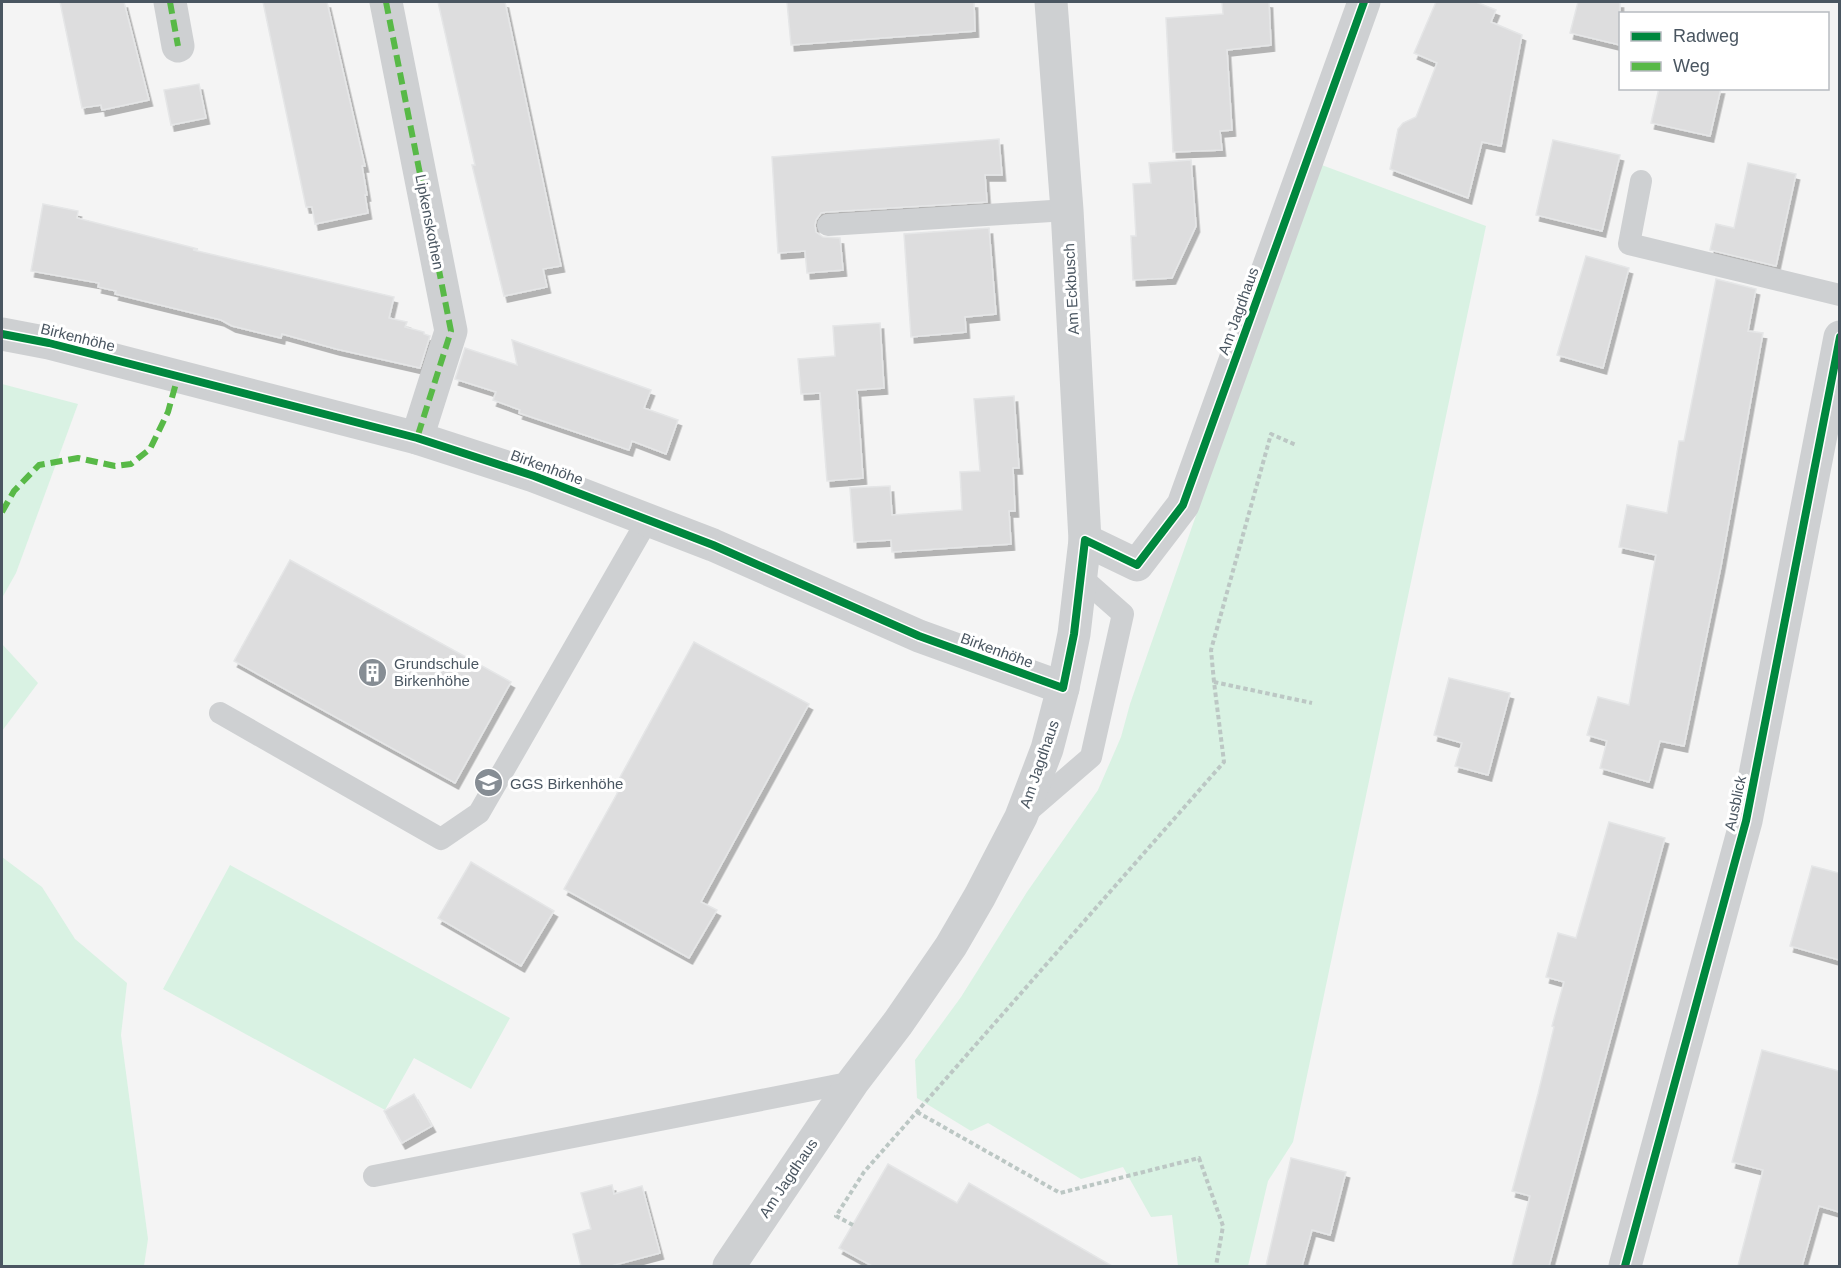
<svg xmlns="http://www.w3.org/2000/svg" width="1841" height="1268" viewBox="0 0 1841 1268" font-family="Helvetica,sans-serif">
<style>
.green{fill:#d9f2e3}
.building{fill:#ddddde;stroke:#e5e6e7;stroke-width:1.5;filter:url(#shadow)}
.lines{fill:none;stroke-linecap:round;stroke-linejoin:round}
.path{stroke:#bcc7c4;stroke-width:4;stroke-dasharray:4.5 3;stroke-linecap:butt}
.lane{stroke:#ced0d2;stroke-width:22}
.street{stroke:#ced0d2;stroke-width:33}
.quiet{stroke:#58b947;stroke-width:6;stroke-dasharray:12 6;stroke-linecap:butt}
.cycleway-casing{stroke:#fff;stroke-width:11}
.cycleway{stroke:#00873e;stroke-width:8}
.labels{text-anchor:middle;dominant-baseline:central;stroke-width:6;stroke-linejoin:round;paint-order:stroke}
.street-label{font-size:15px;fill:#4a5661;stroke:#fff}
.poi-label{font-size:15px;fill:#4a5661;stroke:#fff;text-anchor:start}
</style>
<defs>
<filter id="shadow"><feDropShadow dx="3.5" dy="6" stdDeviation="0" flood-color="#0004"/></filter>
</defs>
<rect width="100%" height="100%" fill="#f4f4f4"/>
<g class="green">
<path d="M 1319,164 L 1486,226 L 1293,1142 L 1268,1181 L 1248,1266 L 1178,1266 L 1172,1215 L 1151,1217 L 1123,1167 L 1081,1179 L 988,1123 L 971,1131 L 917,1098 L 915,1060 L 961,997 L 1027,892 L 1098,790 L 1121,737 L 1130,704 Z"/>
<path d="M 2,384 L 78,404 L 16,573 L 2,598 Z"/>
<path d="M 2,644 L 38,683 L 2,731 Z"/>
<path d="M 2,857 L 42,887 L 75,939 L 127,983 L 121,1035 L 148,1239 L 144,1266 L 2,1266 Z"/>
<path d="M 230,865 L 510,1018 L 471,1089 L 414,1058 L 385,1110 L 163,989 Z"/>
</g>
<g class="building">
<path d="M 60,2 L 124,2 L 149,100 L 102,110 L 101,105 L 82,108 Z"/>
<path d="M 263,2 L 327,2 L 365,166 L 362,166 L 367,195 L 365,195 L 368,213 L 315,224 L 312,207 L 306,207 Z"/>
<path d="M 438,2 L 505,2 L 561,266 L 543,269 L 547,287 L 504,296 L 472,165 L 475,165 Z"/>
<path d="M 787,2 L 974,2 L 975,31 L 791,45 Z"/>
<path d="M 1222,2 L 1269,2 L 1271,45 L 1227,50 L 1232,130 L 1220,131 L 1222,150 L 1173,152 L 1166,18 L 1223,14 Z"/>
<path d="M 1436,2 L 1476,2 L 1496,10 L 1491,22 L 1522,35 L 1501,146 L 1482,142 L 1468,198 L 1390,169 L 1398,129 L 1403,123 L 1416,117 L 1437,63 L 1414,53 Z"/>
<path d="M 1578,2 L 1620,2 L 1620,45 L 1570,33 Z"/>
<path d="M 199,84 L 206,118 L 171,125 L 164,90 Z"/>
<path d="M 1659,88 L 1721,88 L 1710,136 L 1651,123 Z"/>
<path d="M 999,139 L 1002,175 L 985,175 L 987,202 L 827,212 L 821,213 L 816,220 L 815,225 L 816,232 L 823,237 L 840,238 L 843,270 L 807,273 L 805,251 L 778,253 L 772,157 Z"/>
<path d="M 1553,140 L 1620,155 L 1602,231 L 1536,215 Z"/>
<path d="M 1191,160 L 1196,226 L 1172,278 L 1133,280 L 1131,236 L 1136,236 L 1133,184 L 1151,183 L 1149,163 Z"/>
<path d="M 1748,163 L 1796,174 L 1776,266 L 1710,250 L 1716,224 L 1734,228 Z"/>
<path d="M 43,204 L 78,211 L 77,218 L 198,249 L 193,250 L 394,297 L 389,318 L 407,322 L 405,327 L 424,332 L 424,334 L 430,336 L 420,368 L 336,349 L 282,334 L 281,338 L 232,326 L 221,320 L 115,294 L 116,291 L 98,287 L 99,283 L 31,271 Z"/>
<path d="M 989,228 L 996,314 L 965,317 L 966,332 L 911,337 L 904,234 Z"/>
<path d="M 1586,256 L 1629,268 L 1603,368 L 1557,355 Z"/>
<path d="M 1716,279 L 1756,289 L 1748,331 L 1763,333 L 1721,566 L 1684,746 L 1660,741 L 1649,782 L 1600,768 L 1607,741 L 1587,735 L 1598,697 L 1629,705 L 1656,555 L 1619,547 L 1627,505 L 1667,513 L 1679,441 L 1684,441 Z"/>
<path d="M 880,323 L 884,388 L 857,390 L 863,478 L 827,481 L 820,393 L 801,394 L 798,359 L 835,356 L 833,326 Z"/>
<path d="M 512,340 L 651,390 L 644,408 L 678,420 L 666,454 L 632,441 L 629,450 L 519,413 L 520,410 L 493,400 L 496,392 L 455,379 L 465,348 L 517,365 Z"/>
<path d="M 1014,396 L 1019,468 L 1013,468 L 1015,511 L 1009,511 L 1011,544 L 892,552 L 891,540 L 854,542 L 850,488 L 890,486 L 892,515 L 962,510 L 960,472 L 980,471 L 974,399 Z"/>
<path d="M 290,560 L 511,682 L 455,783 L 234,661 Z"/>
<path d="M 694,642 L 809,704 L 701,902 L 717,910 L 689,958 L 564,889 L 618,792 L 613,790 Z"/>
<path d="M 1449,678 L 1510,693 L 1488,775 L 1455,766 L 1462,743 L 1434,735 Z"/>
<path d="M 1609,822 L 1665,838 L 1549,1266 L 1512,1266 L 1530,1196 L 1512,1191 L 1538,1094 L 1554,1027 L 1552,1026 L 1564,982 L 1546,977 L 1558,933 L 1576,938 Z"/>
<path d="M 471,862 L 554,911 L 521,966 L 438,918 Z"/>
<path d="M 1812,866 L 1839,873 L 1839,960 L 1790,946 Z"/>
<path d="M 1762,1050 L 1839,1071 L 1839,1212 L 1819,1206 L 1802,1266 L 1738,1266 L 1763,1170 L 1732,1162 Z"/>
<path d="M 414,1094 L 432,1126 L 402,1143 L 384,1111 Z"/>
<path d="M 1291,1158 L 1346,1172 L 1330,1235 L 1312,1230 L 1302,1266 L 1266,1266 Z"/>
<path d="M 888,1164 L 957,1203 L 969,1183 L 1112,1266 L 872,1266 L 839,1248 Z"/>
<path d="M 612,1185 L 614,1194 L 642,1186 L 660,1253 L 611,1266 L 581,1266 L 573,1234 L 591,1229 L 581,1193 Z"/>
</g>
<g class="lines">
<g class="path">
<path d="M 1214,682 L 1211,650 L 1271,434 L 1296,445"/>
<path d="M 917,1112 L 1060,1193 L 1199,1158 L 1223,1226 L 1216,1266"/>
<path d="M 853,1225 L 836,1216 L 864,1172 L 1224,762 L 1214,682 L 1312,703"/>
</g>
<g class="lane">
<path d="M 1641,181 L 1629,244 L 1840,295"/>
<path d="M 828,225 L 1067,210"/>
<path d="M 220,713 L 441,839 L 479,813 L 648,519"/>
<path d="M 1025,814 L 1091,757 L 1123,614 L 1081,577"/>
<path d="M 374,1176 L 853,1082"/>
</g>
<g class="street">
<path d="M 170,2 L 178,46"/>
<path d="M 386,2 L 451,331 L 417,438"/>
<path d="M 2,334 L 49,343 L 417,438 L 534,476 L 713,545 L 919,636 L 1063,688"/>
<path d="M 1085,540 L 1137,565 L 1183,505 L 1364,2"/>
<path d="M 729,1266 L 853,1082 L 898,1023 L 951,946 L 980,896 L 1021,817 L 1047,749 L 1063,688 L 1074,634 L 1085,540 L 1067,210 L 1051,2"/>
<path d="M 1625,1266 L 1746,821 L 1840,337"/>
</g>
<g class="quiet">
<path d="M 170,2 L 178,46"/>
<path d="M 386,2 L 451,331 L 417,438"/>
<path d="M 2,512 L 14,491 L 39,465 L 78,458 L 115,466 L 131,464 L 150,449 L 168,412 L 178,376"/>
</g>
<defs>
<g id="cycleway">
<path d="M 2,334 L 49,343 L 417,438 L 534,476 L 713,545 L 919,636 L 1063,688 L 1074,634 L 1085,540 L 1137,565 L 1183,505 L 1364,2"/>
<path d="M 1625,1266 L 1746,821 L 1840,337"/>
</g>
</defs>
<use href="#cycleway" class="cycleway-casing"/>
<use href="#cycleway" class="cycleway"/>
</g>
<defs>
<symbol id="building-disc" viewBox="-11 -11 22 22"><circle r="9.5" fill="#868d94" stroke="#fff"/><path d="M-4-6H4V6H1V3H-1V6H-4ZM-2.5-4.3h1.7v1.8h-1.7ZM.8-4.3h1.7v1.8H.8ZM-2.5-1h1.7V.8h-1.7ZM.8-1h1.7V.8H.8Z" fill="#fff"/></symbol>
<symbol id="school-disc" viewBox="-11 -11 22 22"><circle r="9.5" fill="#868d94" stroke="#fff"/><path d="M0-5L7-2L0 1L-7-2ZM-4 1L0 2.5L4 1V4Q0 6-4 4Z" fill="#fff"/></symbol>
</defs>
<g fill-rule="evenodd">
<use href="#building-disc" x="356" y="656" width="33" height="33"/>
<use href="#school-disc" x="472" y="766" width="33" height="33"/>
</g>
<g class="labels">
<g class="street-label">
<text transform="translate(430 222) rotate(79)">Lipkenskothen</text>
<text transform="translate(1071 289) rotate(-93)">Am Eckbusch</text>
<text transform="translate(1238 311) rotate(-70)">Am Jagdhaus</text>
<text transform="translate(78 337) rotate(14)">Birkenhöhe</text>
<text transform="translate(547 467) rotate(20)">Birkenhöhe</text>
<text transform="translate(997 650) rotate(20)">Birkenhöhe</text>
<text transform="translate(1039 764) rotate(-71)">Am Jagdhaus</text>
<text transform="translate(1735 803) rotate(-78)">Ausblick</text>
<text transform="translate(788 1178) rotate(-56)">Am Jagdhaus</text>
</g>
<g class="poi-label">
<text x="394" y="663">Grundschule<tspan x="394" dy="17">Birkenhöhe</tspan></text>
<text x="510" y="783">GGS Birkenhöhe</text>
</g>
</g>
<rect width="1841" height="1268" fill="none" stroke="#4a5661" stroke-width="6"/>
<rect x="1619" y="12" width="210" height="78" fill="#ffffff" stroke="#b7bbc0" stroke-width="1.5"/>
<rect x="1631" y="32" width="30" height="9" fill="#00873e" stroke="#b7bbc0" stroke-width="1.5"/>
<text x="1673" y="42" font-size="18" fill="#4a5661">Radweg</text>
<rect x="1631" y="62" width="30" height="9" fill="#58b947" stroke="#b7bbc0" stroke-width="1.5"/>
<text x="1673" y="72" font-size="18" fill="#4a5661">Weg</text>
</svg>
